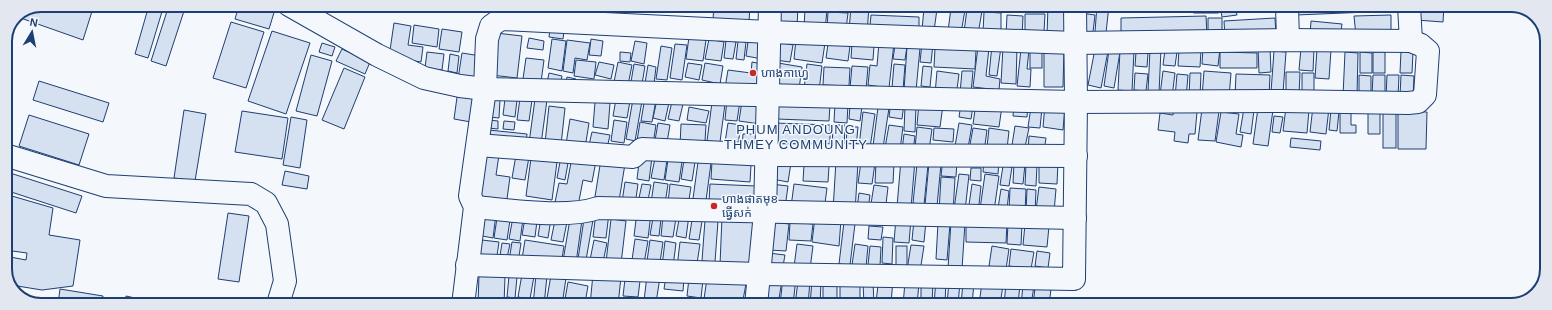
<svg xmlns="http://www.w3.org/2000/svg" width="1552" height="310" viewBox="0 0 1552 310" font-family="Helvetica,'Noto Sans Khmer',sans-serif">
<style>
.building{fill:#d5e0f0;stroke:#1d3f73}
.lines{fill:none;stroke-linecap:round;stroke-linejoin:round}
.minor-casing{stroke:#1d3f73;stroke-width:24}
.minor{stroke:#f4f7fb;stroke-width:22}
.poi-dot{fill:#c62828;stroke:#f4f7fb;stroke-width:1.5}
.labels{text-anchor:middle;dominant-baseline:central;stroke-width:3;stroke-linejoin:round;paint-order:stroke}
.poi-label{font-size:12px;fill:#1d3f73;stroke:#f4f7fb;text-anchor:start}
.neighbourhood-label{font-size:13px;letter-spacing:1px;fill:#1d3f73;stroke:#f4f7fb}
.rim{fill:none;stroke:#1d3f73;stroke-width:2}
</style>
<rect width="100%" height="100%" fill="#f4f7fb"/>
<g class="building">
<path d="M 41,5 L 94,5 L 83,40 L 15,16 Z"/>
<path d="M 149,5 L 164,5 L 148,58 L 135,54 Z"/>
<path d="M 169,5 L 186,5 L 166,66 L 151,61 Z"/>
<path d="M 239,5 L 276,6 L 269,29 L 235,19 Z"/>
<path d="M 714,5 L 750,5 L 749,22 L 713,19 Z"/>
<path d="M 779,5 L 798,6 L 797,27 L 778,26 Z"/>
<path d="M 851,5 L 869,6 L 867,34 L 849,32 Z"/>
<path d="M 978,5 L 996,5 L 996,10 L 977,7 Z"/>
<path d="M 1002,5 L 1022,5 L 1021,11 L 1002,8 Z"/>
<path d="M 1048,5 L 1070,5 L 1068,37 L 1047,36 Z"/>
<path d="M 1080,5 L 1095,5 L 1095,11 L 1079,10 Z"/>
<path d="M 1097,5 L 1109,5 L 1106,33 L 1095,32 Z"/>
<rect x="1126" y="5" width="48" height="5"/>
<path d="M 1177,5 L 1189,5 L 1189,9 L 1178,10 Z"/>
<rect x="1194" y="6" width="24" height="7"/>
<path d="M 1220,6 L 1235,6 L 1237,15 L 1222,17 Z"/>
<path d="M 1240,6 L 1277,6 L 1240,8 Z"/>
<path d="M 1295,6 L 1392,6 L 1392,11 L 1296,15 Z"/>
<path d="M 1418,6 L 1444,6 L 1443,22 L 1416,20 Z"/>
<path d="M 924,8 L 937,9 L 934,31 L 922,30 Z"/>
<path d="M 951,8 L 965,10 L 961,33 L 948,31 Z"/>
<path d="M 805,9 L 827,10 L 825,30 L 804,28 Z"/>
<path d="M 967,9 L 982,11 L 978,34 L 964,32 Z"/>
<path d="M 828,12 L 848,13 L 846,29 L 827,28 Z"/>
<path d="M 984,12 L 1001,13 L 1001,33 L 983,32 Z"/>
<path d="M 1081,13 L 1095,15 L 1093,32 L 1079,31 Z"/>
<path d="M 1025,14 L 1045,14 L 1044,32 L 1025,31 Z"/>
<path d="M 871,15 L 919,17 L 919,29 L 870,26 Z"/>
<path d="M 1007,15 L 1023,16 L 1022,37 L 1006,36 Z"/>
<path d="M 1391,15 L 1391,35 L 1356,36 L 1354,16 Z"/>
<path d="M 1206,16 L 1207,35 L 1121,36 L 1121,18 Z"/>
<path d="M 1208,18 L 1222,18 L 1222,30 L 1208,31 Z"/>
<path d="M 1275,18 L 1276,34 L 1225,37 L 1224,21 Z"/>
<path d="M 1311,21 L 1342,24 L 1340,38 L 1310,35 Z"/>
<path d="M 231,22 L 264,32 L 246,88 L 213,78 Z"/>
<path d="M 394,23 L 411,26 L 408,45 L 423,47 L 421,62 L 389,57 Z"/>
<path d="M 414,25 L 439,29 L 437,47 L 412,43 Z"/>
<path d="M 442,29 L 462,32 L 459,52 L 439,49 Z"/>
<path d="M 550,29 L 564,31 L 563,39 L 549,37 Z"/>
<path d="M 272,31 L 310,43 L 286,114 L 248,101 Z"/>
<path d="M 496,33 L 522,36 L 517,78 L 491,75 Z"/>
<path d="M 749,35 L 765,37 L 762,59 L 746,56 Z"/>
<path d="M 689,37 L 706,40 L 703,61 L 686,59 Z"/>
<path d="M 529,38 L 544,41 L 543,50 L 527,48 Z"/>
<path d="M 552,39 L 566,41 L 562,71 L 548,68 Z"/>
<path d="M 591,39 L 603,41 L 601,56 L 589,55 Z"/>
<path d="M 709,39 L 724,42 L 721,61 L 705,59 Z"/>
<path d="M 796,39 L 825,43 L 822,63 L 794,59 Z"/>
<path d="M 567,40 L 590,43 L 587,60 L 575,58 L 573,73 L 563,71 Z"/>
<path d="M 726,40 L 736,42 L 733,59 L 724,58 Z"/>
<path d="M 635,41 L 647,43 L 644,64 L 631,61 Z"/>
<path d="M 738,41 L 746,42 L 744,60 L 736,59 Z"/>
<path d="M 778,42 L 793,45 L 790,62 L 775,60 Z"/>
<path d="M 879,42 L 894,43 L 889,88 L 868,85 L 870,65 L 877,66 Z"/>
<path d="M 322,43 L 335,47 L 332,56 L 319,52 Z"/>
<path d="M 922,43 L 933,44 L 931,63 L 920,62 Z"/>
<path d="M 675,44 L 687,45 L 682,80 L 670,78 Z"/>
<path d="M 828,44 L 850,46 L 848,61 L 826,58 Z"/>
<path d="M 852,44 L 874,46 L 873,60 L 851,58 Z"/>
<path d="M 895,45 L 907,46 L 905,60 L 893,59 Z"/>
<path d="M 992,45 L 1001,47 L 997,76 L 989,75 Z"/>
<path d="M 661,46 L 672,48 L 667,80 L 656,79 Z"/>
<rect x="1030" y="46" width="12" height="22"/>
<path d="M 907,47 L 920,48 L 916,91 L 904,90 Z"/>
<path d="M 978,47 L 989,48 L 986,76 L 1000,79 L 999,90 L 973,87 Z"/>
<path d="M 1003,47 L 1017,47 L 1016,84 L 1001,83 Z"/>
<path d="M 1203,47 L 1220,48 L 1218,66 L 1202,64 Z"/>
<path d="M 1258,47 L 1270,47 L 1271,72 L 1259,73 Z"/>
<path d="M 935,48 L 976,50 L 975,69 L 934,67 Z"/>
<path d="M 1044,48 L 1064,48 L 1063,87 L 1044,87 Z"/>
<path d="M 1301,48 L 1314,49 L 1313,71 L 1299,70 Z"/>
<path d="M 342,49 L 370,62 L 365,74 L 336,61 Z"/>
<path d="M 1021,49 L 1029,50 L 1027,69 L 1031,69 L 1030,87 L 1017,86 Z"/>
<path d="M 1095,49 L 1108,51 L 1101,88 L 1088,85 Z"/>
<path d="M 1150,49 L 1161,49 L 1159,93 L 1148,92 Z"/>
<path d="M 1179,49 L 1201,50 L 1200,67 L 1178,66 Z"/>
<path d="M 1317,49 L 1331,50 L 1329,79 L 1315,78 Z"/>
<path d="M 1109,50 L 1120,52 L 1114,88 L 1104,86 Z"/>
<path d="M 1120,50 L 1134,51 L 1132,91 L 1118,90 Z"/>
<path d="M 1165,50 L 1177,52 L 1175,66 L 1163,65 Z"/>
<path d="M 1274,51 L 1286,52 L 1283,93 L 1271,92 Z"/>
<path d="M 1401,51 L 1413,52 L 1412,73 L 1400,73 Z"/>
<path d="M 427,52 L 444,54 L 442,70 L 425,68 Z"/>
<path d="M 620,52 L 631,53 L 630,62 L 620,61 Z"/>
<path d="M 1136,52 L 1148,53 L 1147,67 L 1135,66 Z"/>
<path d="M 1220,52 L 1257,53 L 1257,68 L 1220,68 Z"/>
<path d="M 1345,52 L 1358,53 L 1357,96 L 1343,96 Z"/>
<path d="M 1360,52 L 1372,53 L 1372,73 L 1360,73 Z"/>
<rect x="1373" y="52" width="12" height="21"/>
<path d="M 462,53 L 481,56 L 477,82 L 458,79 Z"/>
<path d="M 450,54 L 459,56 L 457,73 L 448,71 Z"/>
<path d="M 311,55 L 332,61 L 317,116 L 296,111 Z"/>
<path d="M 526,58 L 544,60 L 541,82 L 523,79 Z"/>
<path d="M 576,60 L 596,62 L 594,79 L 574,76 Z"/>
<path d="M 599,62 L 614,65 L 611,79 L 595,75 Z"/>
<path d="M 618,62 L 632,65 L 628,85 L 614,82 Z"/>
<path d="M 752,62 L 762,64 L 758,92 L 725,88 L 728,70 L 751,73 Z"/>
<path d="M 688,63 L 702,65 L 699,80 L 685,77 Z"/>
<path d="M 705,63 L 723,66 L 720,84 L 702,80 Z"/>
<path d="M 778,63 L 802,67 L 799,89 L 775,85 Z"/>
<path d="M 634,64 L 645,66 L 642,84 L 631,82 Z"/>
<path d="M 807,64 L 822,66 L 819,91 L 804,89 Z"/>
<path d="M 894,64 L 905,65 L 903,90 L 892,88 Z"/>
<path d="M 648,65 L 656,67 L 654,84 L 645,83 Z"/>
<path d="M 852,66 L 868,67 L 866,90 L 850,88 Z"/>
<path d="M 923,66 L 932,67 L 930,87 L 921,86 Z"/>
<path d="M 824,67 L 850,68 L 849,86 L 823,85 Z"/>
<path d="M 344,68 L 365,77 L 344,129 L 322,120 Z"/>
<path d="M 937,71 L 959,74 L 956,97 L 935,94 Z"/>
<path d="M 962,71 L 973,71 L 971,93 L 960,93 Z"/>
<path d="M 1163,71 L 1175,73 L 1172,97 L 1160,95 Z"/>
<path d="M 1204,71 L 1231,73 L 1229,98 L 1202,97 Z"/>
<path d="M 1286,72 L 1300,72 L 1299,96 L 1286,96 Z"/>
<path d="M 549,73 L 562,76 L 560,86 L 547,83 Z"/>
<path d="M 1135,73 L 1148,74 L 1146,91 L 1134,90 Z"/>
<path d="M 1190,73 L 1201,73 L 1200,97 L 1189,97 Z"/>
<path d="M 1302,73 L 1314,73 L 1314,96 L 1302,95 Z"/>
<path d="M 1177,74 L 1188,75 L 1186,99 L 1175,98 Z"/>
<path d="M 1236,74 L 1270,75 L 1269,96 L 1235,96 Z"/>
<path d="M 1359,75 L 1371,76 L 1371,96 L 1359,96 Z"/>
<path d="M 1373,75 L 1385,75 L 1385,97 L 1372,96 Z"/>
<path d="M 1387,75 L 1399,75 L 1398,97 L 1386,97 Z"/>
<path d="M 1401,75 L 1414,76 L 1413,97 L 1400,96 Z"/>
<path d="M 567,77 L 576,79 L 575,87 L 565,86 Z"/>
<path d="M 39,81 L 109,103 L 103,122 L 33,100 Z"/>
<path d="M 458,90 L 476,92 L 471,122 L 454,119 Z"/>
<path d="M 658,95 L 670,98 L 665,121 L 653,118 Z"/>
<path d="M 645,97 L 656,100 L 652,122 L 641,121 Z"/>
<path d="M 673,97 L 684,100 L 679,121 L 668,119 Z"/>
<path d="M 489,98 L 500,99 L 499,118 L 488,117 Z"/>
<path d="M 520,98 L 532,100 L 529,121 L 517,120 Z"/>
<path d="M 505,99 L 517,100 L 515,117 L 503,115 Z"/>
<path d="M 535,99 L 547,100 L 541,144 L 529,143 Z"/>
<path d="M 616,99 L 630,101 L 627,118 L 613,116 Z"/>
<path d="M 633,99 L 642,101 L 635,141 L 626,139 Z"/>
<path d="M 727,99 L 740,101 L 737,121 L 725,120 Z"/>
<path d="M 742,101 L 763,104 L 760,124 L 739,121 Z"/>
<path d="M 891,101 L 904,103 L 902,119 L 889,117 Z"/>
<path d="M 595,102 L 610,103 L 608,129 L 593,127 Z"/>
<path d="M 712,102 L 725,104 L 720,142 L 707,141 Z"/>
<path d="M 778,102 L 830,104 L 829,121 L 777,119 Z"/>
<path d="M 835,103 L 848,104 L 847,123 L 834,122 Z"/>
<path d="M 919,103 L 943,105 L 940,127 L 917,125 Z"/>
<path d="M 976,103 L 1002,106 L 999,127 L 973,124 Z"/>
<path d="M 961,104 L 973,106 L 971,119 L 959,117 Z"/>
<path d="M 850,105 L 862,107 L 860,121 L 849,119 Z"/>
<path d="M 1014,105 L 1028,106 L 1027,117 L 1013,116 Z"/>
<path d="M 1045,105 L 1065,106 L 1063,130 L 1043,127 Z"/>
<path d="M 549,106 L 565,108 L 561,145 L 545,143 Z"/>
<path d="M 905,106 L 916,106 L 915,132 L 904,131 Z"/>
<path d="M 1313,106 L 1329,108 L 1326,134 L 1310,132 Z"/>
<path d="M 689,107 L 709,111 L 706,123 L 687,120 Z"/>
<path d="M 878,107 L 889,108 L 883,148 L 873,146 Z"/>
<path d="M 1031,107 L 1042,108 L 1040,128 L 1028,127 Z"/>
<path d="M 1286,107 L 1309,110 L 1307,133 L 1283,131 Z"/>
<path d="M 1244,108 L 1254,110 L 1251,134 L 1240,132 Z"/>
<path d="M 1258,108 L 1273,110 L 1268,146 L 1253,144 Z"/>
<path d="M 1340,108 L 1351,108 L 1351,125 L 1356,125 L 1356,133 L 1340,133 Z"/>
<path d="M 1174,109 L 1197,112 L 1195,134 L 1189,134 L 1188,143 L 1174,141 L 1175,132 L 1158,130 L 1160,113 L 1173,115 Z"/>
<path d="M 1202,109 L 1219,111 L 1215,141 L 1198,140 Z"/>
<path d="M 184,110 L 206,114 L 195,181 L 174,178 Z"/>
<path d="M 1331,110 L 1339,112 L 1337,131 L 1329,130 Z"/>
<path d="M 242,111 L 288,118 L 282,159 L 235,152 Z"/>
<path d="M 1368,111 L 1380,112 L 1380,134 L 1368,134 Z"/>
<rect x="1383" y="111" width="13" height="37"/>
<path d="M 1398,111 L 1427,112 L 1426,149 L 1398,149 Z"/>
<path d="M 863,112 L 875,114 L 870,148 L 859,146 Z"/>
<path d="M 1221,112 L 1239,114 L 1236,134 L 1243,135 L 1241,147 L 1216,142 Z"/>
<path d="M 29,115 L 89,134 L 79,165 L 19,146 Z"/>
<path d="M 1274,116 L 1283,117 L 1280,133 L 1272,132 Z"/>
<path d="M 291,117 L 307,120 L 300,168 L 283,165 Z"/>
<path d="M 570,119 L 589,123 L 585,148 L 566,144 Z"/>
<path d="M 488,120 L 498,121 L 498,129 L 488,128 Z"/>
<path d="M 614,120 L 627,122 L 624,143 L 611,141 Z"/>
<path d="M 504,121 L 515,122 L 514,130 L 503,129 Z"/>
<path d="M 640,122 L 656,125 L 653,144 L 637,141 Z"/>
<path d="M 658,123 L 670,125 L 666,148 L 654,146 Z"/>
<path d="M 728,123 L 741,125 L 737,151 L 724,149 Z"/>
<path d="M 775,123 L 830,125 L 830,145 L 775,144 Z"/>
<path d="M 959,123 L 972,125 L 968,148 L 955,146 Z"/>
<path d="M 681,124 L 706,125 L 705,141 L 695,141 L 680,146 Z"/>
<path d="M 833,125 L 845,125 L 844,149 L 832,148 Z"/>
<path d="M 889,125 L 903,127 L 900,150 L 885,148 Z"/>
<path d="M 1015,126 L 1029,128 L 1025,147 L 1012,145 Z"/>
<path d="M 847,127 L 858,127 L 856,148 L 846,148 Z"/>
<path d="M 917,127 L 932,129 L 929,150 L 915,148 Z"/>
<path d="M 934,128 L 954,129 L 953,142 L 933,140 Z"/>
<path d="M 973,128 L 987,130 L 984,152 L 969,150 Z"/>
<path d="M 989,128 L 1009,131 L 1007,149 L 987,147 Z"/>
<path d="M 489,130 L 527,134 L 526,143 L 488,139 Z"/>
<path d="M 592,132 L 610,135 L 607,148 L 589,145 Z"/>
<path d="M 743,134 L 756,134 L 756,148 L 742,148 Z"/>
<path d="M 904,134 L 915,136 L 913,151 L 902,150 Z"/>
<path d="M 1029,136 L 1046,138 L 1044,152 L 1028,151 Z"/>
<path d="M 1291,138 L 1321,141 L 1320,150 L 1290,147 Z"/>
<path d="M 480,152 L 499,155 L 496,175 L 510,177 L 506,206 L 473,201 Z"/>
<path d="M 669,153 L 683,155 L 679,182 L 665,180 Z"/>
<path d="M 516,155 L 529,157 L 525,180 L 512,178 Z"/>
<path d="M 640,155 L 652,157 L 649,181 L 637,179 Z"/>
<path d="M 572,157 L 596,161 L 592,182 L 583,180 L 577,211 L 554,207 L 559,183 L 567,184 Z"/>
<path d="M 531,158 L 557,162 L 552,200 L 526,196 Z"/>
<path d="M 655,158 L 667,160 L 664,180 L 651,178 Z"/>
<path d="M 601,159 L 625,164 L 618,207 L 594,203 Z"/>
<path d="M 901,159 L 915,160 L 911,208 L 897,207 Z"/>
<path d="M 943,159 L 957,160 L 956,177 L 941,176 Z"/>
<path d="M 684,160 L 695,162 L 692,181 L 681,179 Z"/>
<path d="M 775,160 L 791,163 L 788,182 L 772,179 Z"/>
<path d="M 984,160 L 999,161 L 998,174 L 983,172 Z"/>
<path d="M 712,161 L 751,165 L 750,182 L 711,179 Z"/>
<path d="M 836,161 L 858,162 L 855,212 L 833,210 Z"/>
<path d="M 1039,161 L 1058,162 L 1057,184 L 1039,183 Z"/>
<path d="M 560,162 L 568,163 L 565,180 L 557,178 Z"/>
<path d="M 698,162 L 711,163 L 705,208 L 692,206 Z"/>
<path d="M 861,162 L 875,163 L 872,184 L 858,183 Z"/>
<path d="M 876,163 L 894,164 L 893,183 L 875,183 Z"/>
<path d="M 929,163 L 941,164 L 937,206 L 925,205 Z"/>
<path d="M 1014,163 L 1025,164 L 1023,184 L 1013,183 Z"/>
<path d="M 917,164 L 928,165 L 924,205 L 913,203 Z"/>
<path d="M 804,165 L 829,166 L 828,182 L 803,181 Z"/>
<path d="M 1026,165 L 1037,165 L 1036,186 L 1025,185 Z"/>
<path d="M 1003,166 L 1012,167 L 1009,186 L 1000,185 Z"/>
<path d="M 971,168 L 981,168 L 981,181 L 970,180 Z"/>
<path d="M 285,171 L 309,176 L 307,189 L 282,185 Z"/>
<path d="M 10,173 L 82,196 L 76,213 L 5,190 Z"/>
<path d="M 959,174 L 969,175 L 965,211 L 954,209 Z"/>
<path d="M 985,174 L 999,176 L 994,211 L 980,209 Z"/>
<path d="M 941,177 L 955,178 L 953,213 L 939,212 Z"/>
<path d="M 625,182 L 638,184 L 635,205 L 622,202 Z"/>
<path d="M 654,182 L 668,184 L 665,204 L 651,203 Z"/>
<path d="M 642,184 L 651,185 L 648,200 L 639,198 Z"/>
<path d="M 670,184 L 691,187 L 688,206 L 668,203 Z"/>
<path d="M 710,184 L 756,186 L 755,203 L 709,202 Z"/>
<path d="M 771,184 L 788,186 L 785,208 L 767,205 Z"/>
<path d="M 794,184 L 827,188 L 824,211 L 791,207 Z"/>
<path d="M 972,184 L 981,186 L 978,214 L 968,212 Z"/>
<path d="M 874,185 L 888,187 L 885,213 L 870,210 Z"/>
<path d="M 1039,187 L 1056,189 L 1054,212 L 1036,210 Z"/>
<path d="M 1010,188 L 1026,189 L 1025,212 L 1009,211 Z"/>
<path d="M 1001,189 L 1009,191 L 1007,209 L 998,208 Z"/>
<path d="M 1027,189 L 1036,190 L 1035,212 L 1026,212 Z"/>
<path d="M 859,193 L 870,195 L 868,209 L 857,208 Z"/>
<path d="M 5,194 L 53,208 L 49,235 L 80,240 L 73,286 L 42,290 L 11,285 L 5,274 L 5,256 L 26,260 L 27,253 L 5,250 Z"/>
<path d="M 481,212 L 496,214 L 493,238 L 477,235 Z"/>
<path d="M 596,212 L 609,213 L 606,238 L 593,237 Z"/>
<path d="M 637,212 L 651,214 L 648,238 L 634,236 Z"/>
<path d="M 228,213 L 249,216 L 239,282 L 218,279 Z"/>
<path d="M 680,214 L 689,215 L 686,238 L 676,236 Z"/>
<path d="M 663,216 L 676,218 L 673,237 L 661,236 Z"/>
<path d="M 513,217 L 523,219 L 520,241 L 509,239 Z"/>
<path d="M 722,217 L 755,218 L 752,267 L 720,265 Z"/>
<path d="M 815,217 L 841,220 L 839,246 L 812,242 Z"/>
<path d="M 497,218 L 510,220 L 507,240 L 494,238 Z"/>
<path d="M 525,218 L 537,221 L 535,237 L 522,235 Z"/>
<path d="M 541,218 L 551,219 L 548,238 L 538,236 Z"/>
<path d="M 653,218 L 661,219 L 659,236 L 650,235 Z"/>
<path d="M 896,218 L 911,219 L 909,243 L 894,242 Z"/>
<path d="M 570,219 L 582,220 L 576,263 L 563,261 Z"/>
<path d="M 584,219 L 593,220 L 586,260 L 578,259 Z"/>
<path d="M 611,219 L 626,221 L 621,264 L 606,262 Z"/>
<path d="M 555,220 L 567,222 L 563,242 L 551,240 Z"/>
<path d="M 692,220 L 702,221 L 699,240 L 689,239 Z"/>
<path d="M 705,220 L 718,221 L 715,262 L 702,261 Z"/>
<path d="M 914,220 L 926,221 L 924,242 L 912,240 Z"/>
<path d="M 966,220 L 1007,222 L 1006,243 L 966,242 Z"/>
<path d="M 772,222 L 789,224 L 786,251 L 769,250 Z"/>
<path d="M 790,222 L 813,224 L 811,241 L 789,240 Z"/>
<path d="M 844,222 L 855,224 L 850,265 L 839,264 Z"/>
<path d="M 951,222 L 965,223 L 962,269 L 948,268 Z"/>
<path d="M 938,223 L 950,224 L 947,260 L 936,259 Z"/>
<path d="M 1008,223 L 1022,223 L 1021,245 L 1007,244 Z"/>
<path d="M 1025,224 L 1049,226 L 1047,247 L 1023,245 Z"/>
<path d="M 869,226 L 883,227 L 881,240 L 868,239 Z"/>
<path d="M 883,237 L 893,238 L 892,264 L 882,263 Z"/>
<path d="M 635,239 L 648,241 L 643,269 L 631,267 Z"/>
<path d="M 482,240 L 499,242 L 496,263 L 478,260 Z"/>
<path d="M 525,240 L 564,246 L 561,265 L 522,259 Z"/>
<path d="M 594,240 L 607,243 L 603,262 L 590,260 Z"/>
<path d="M 650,240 L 663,242 L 659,269 L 646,268 Z"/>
<path d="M 665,241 L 676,243 L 673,267 L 662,266 Z"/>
<path d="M 512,242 L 521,243 L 518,263 L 509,261 Z"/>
<path d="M 680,242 L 700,244 L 696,270 L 677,267 Z"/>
<path d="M 502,243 L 510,244 L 506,263 L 499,262 Z"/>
<path d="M 797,244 L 813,246 L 810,269 L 794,267 Z"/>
<path d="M 855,244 L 868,246 L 866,267 L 852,265 Z"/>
<path d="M 911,245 L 924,246 L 920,272 L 907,270 Z"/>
<path d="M 870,246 L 881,247 L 880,266 L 868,265 Z"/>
<rect x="896" y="246" width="11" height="20"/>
<path d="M 992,246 L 1009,249 L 1006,269 L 989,266 Z"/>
<path d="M 1011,249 L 1034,252 L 1031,269 L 1009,266 Z"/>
<path d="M 1037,251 L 1050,253 L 1048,268 L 1035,266 Z"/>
<path d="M 768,253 L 785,255 L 783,266 L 767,264 Z"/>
<path d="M 522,274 L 534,276 L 530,299 L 518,297 Z"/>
<path d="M 593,274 L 621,277 L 618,305 L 590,305 Z"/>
<path d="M 479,275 L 505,276 L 504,305 L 478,305 Z"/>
<path d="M 536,275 L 547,276 L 544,305 L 533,305 Z"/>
<path d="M 551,275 L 566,278 L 562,305 L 546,304 Z"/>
<path d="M 647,275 L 660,277 L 656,303 L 644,301 Z"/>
<path d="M 509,276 L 517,277 L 515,298 L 507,297 Z"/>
<path d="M 666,276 L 684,278 L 683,291 L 664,289 Z"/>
<path d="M 783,277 L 796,278 L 793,305 L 780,305 Z"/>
<path d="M 879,277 L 893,279 L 891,304 L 876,302 Z"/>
<path d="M 689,278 L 703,280 L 701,298 L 687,296 Z"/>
<path d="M 707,278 L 746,284 L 742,305 L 704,299 Z"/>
<path d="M 766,278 L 782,280 L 778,305 L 764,305 Z"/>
<path d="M 936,278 L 946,279 L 945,305 L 934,305 Z"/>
<path d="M 625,279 L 640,281 L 638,297 L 623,296 Z"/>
<rect x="823" y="279" width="14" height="25"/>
<path d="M 812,280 L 821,281 L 820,305 L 810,305 Z"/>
<path d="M 798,281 L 810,281 L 808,305 L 795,305 Z"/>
<path d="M 860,281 L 860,302 L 840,303 L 840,282 Z"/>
<path d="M 873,281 L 874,305 L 864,305 L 863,282 Z"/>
<path d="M 949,281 L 960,282 L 958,305 L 947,305 Z"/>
<path d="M 568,282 L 588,286 L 585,303 L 565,299 Z"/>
<path d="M 905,282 L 919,283 L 917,305 L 903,305 Z"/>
<path d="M 921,282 L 933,283 L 932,303 L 921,303 Z"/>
<path d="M 963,282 L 974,283 L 972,305 L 961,305 Z"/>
<path d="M 982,282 L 1003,285 L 1000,305 L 979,305 Z"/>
<path d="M 1006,283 L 1020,284 L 1018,305 L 1004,305 Z"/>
<path d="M 1023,285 L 1034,286 L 1031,305 L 1021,305 Z"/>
<path d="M 1035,288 L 1051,289 L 1049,305 L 1033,305 Z"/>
<path d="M 60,289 L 103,296 L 102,304 L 58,304 Z"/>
<path d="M 126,296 L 135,298 L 134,304 L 125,304 Z"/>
<path d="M 621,299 L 641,303 L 640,305 L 620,305 Z"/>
<path d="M 509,301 L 519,302 L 519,305 L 509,305 Z"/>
</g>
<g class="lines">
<defs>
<g id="minor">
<path d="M 289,5 L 377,55 L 424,78 L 460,86 L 485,89 L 1076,102 L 1282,101 L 1408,103 L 1418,102 L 1425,95 L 1428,51 L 1421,45 L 1411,41"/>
<path d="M 1287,6 L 1288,40"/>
<path d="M 478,145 L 633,157 L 642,149 L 767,155 L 1076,156"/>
<path d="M 5,155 L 106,186 L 251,194 L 266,203 L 277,224 L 285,281 L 278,304"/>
<path d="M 475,207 C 509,210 566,219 598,208 L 1075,218"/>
<path d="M 467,265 L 759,274 L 1074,279 L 1076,102 L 1075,5"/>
<path d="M 463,305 L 475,207 L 470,196 L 485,89 L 487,39 L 491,26 L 501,19 L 769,32 L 1075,43 L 1288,40 L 1411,41 L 1409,6"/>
<path d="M 756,305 L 765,213 L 770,5"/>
</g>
</defs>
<use href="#minor" class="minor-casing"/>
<use href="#minor" class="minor"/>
</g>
<g class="poi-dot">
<circle cx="753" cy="73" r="4"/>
<circle cx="714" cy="206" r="4"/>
</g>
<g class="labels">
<g class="poi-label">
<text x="761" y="73">ហាងកាហ្វេ</text>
<text x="722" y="199">ហាងផាតមុខ<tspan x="722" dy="14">ធ្វើសក់</tspan></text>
</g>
<g class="neighbourhood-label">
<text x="796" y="129">PHUM ANDOUNG<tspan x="796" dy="15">THMEY COMMUNITY</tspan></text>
</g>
</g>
<path d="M0 0H1552V310H0ZM41 12H1511A29 29 0 0 1 1540 41V269A29 29 0 0 1 1511 298H41A29 29 0 0 1 12 269V41A29 29 0 0 1 41 12Z" fill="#e3e8f0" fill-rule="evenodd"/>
<path class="rim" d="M41 12H1511A29 29 0 0 1 1540 41V269A29 29 0 0 1 1511 298H41A29 29 0 0 1 12 269V41A29 29 0 0 1 41 12Z"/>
<g transform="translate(32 32) rotate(10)" stroke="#f4f7fb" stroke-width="3" paint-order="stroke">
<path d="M0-3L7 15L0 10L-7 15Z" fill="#1d3f73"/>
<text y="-6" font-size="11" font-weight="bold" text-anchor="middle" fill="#1d3f73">N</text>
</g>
</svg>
